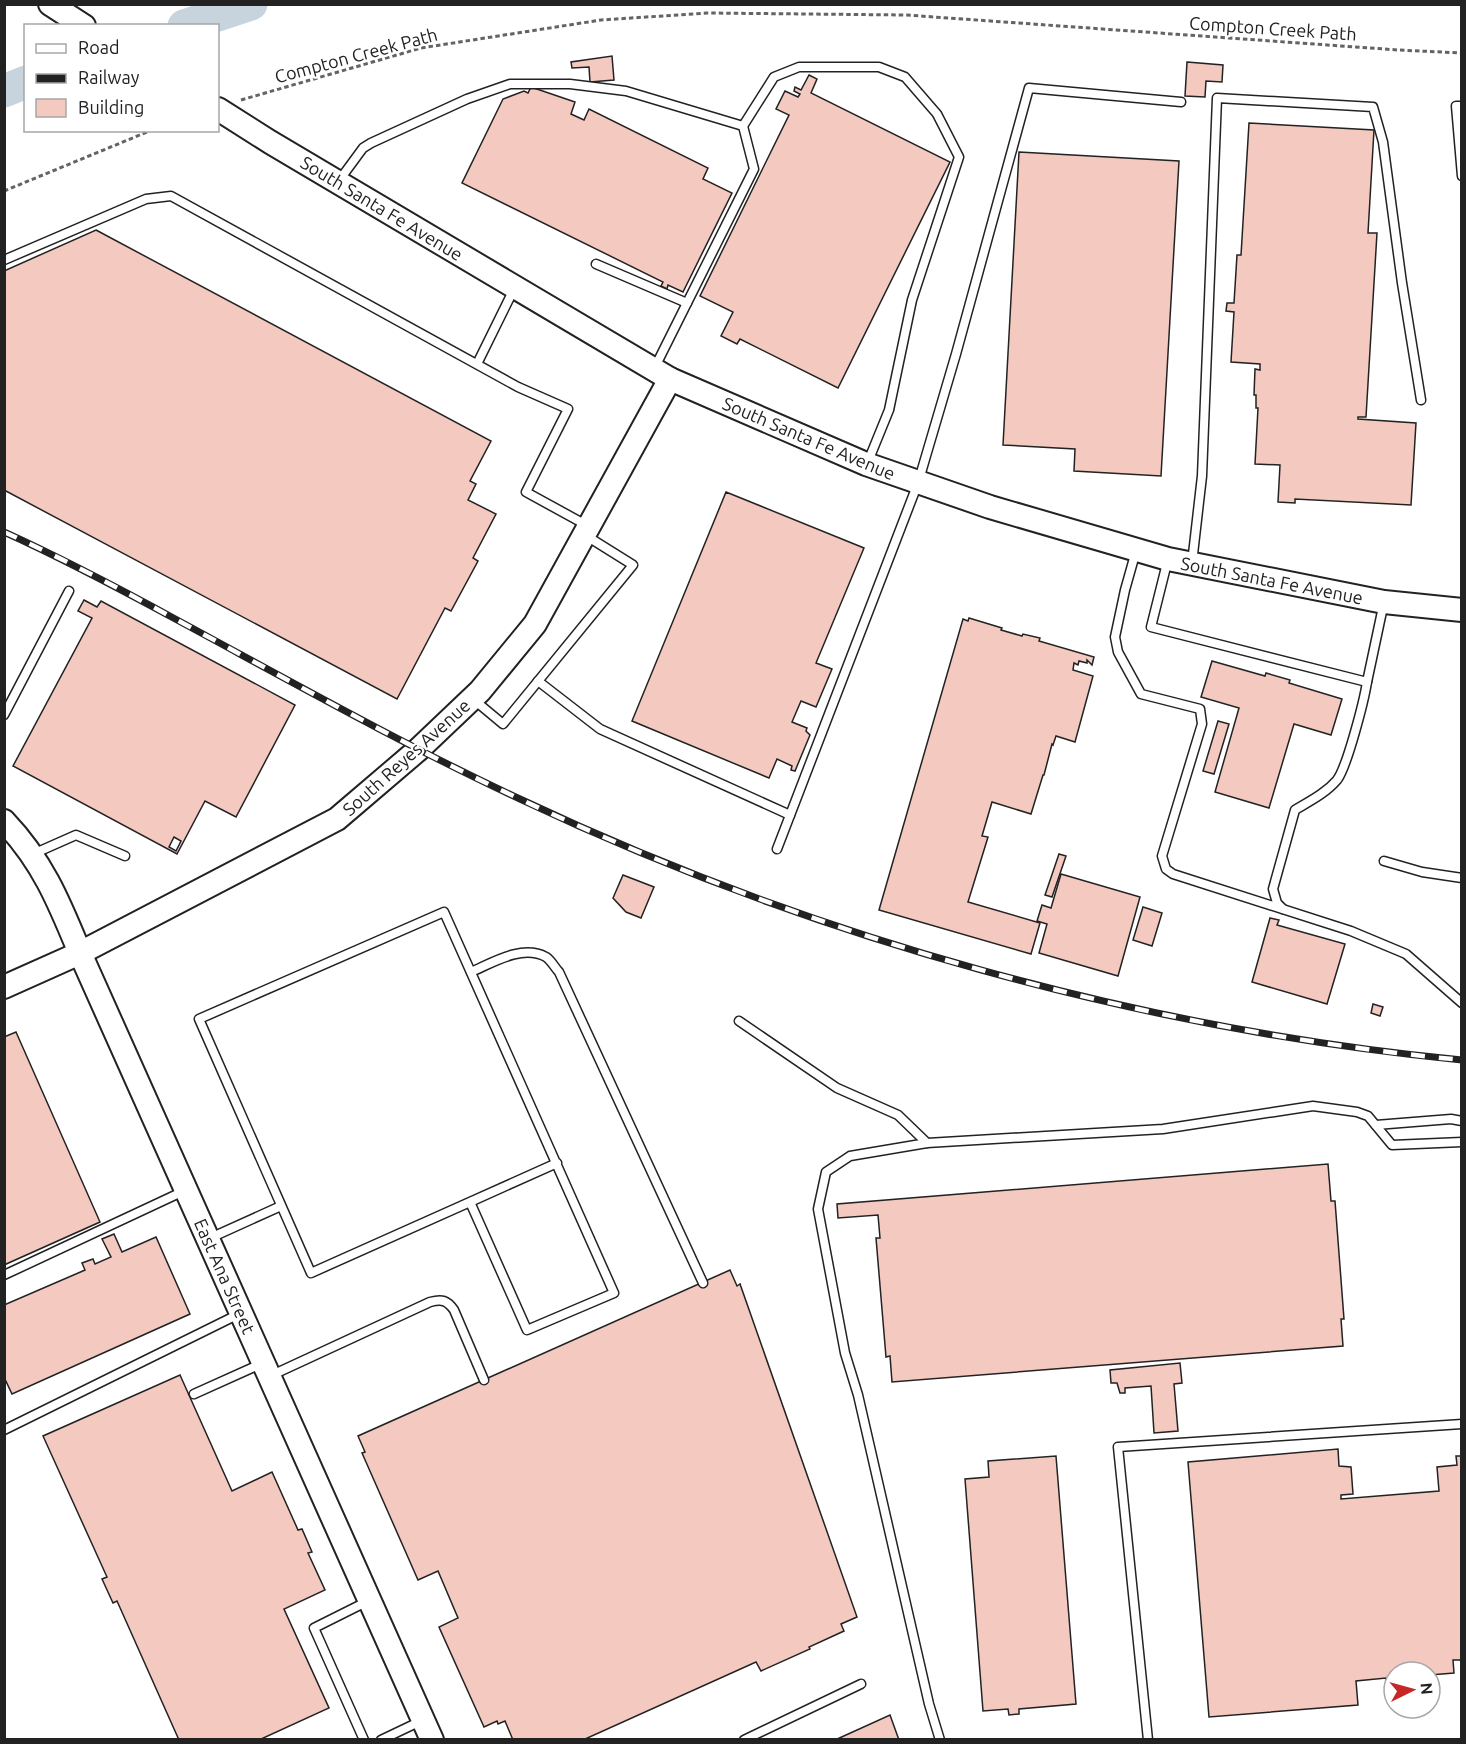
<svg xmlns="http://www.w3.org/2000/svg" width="1466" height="1744" viewBox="0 0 1466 1744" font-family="Ubuntu,sans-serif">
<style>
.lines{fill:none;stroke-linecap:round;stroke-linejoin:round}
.river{stroke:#c7d3dd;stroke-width:33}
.building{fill:#f3c9c0;stroke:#222;stroke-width:1.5;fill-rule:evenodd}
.lane-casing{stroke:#222;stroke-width:11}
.secondary-casing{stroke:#222;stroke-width:26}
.path{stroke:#646464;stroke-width:3;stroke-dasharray:4.5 3;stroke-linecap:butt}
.lane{stroke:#fff;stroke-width:8}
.secondary{stroke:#fff;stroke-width:22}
.rail-casing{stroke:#222;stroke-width:7}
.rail{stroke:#fff;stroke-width:4.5;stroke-dasharray:14;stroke-linecap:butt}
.labels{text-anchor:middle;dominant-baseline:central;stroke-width:4.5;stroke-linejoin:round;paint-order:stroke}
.street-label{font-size:18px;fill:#222;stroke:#fff}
</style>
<rect width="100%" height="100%" fill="#fff"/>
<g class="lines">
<g class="river">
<path d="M 184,26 L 251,4"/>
<path d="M 4,91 L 26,82"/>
</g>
</g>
<g class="building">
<path d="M 612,56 L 614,80 L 590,82 L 589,67 L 572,68 L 571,62 Z"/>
<path d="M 1187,62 L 1223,65 L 1222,82 L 1206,81 L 1205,97 L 1185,96 Z"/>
<path d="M 809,75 L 817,79 L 811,93 L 950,162 L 838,388 L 740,339 L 737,344 L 721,336 L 733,312 L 700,296 L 789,115 L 776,109 L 785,91 L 798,97 L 800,94 L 794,91 L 795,87 L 801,90 Z"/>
<path d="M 531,87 L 575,102 L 571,114 L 584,120 L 589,109 L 708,168 L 703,179 L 732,193 L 683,292 L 668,285 L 667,289 L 661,286 L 663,282 L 462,183 L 503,99 L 524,91 L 528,93 Z"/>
<path d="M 1249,123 L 1374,130 L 1368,233 L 1377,233 L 1366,417 L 1358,417 L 1358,419 L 1416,423 L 1411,505 L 1295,499 L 1295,503 L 1278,502 L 1280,465 L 1255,464 L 1258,408 L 1256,408 L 1256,395 L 1254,395 L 1255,369 L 1260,370 L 1260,364 L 1231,362 L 1234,312 L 1226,311 L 1227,303 L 1234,303 L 1237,255 L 1241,255 Z"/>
<path d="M 1019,152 L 1179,161 L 1161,476 L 1074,471 L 1075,449 L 1003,445 Z"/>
<path d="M 96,230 L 491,441 L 470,481 L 476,484 L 468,500 L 496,514 L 473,558 L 478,561 L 451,611 L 445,608 L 397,699 L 4,490 L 4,271 Z"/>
<path d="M 726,492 L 864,548 L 816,663 L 832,669 L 816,707 L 801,701 L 792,722 L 807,728 L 806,731 L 810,735 L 795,771 L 791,770 L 792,766 L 777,759 L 769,778 L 632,721 Z"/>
<path d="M 84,600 L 97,607 L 101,601 L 295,705 L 236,817 L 205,801 L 177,854 L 13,766 L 92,618 L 78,611 ZM 174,837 L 181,841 L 176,851 L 169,847 Z"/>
<path d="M 969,618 L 1002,628 L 1001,630 L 1022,636 L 1023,634 L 1040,638 L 1039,641 L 1094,657 L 1092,665 L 1087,660 L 1087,663 L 1079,661 L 1078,665 L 1074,663 L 1073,670 L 1093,676 L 1075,742 L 1056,736 L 1053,745 L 1052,744 L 1044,775 L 1043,775 L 1031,814 L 992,802 L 982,836 L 988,837 L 968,902 L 1040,923 L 1031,954 L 879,910 L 963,619 L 968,621 Z"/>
<path d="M 1212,661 L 1265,676 L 1266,673 L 1290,680 L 1289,683 L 1342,699 L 1331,735 L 1294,724 L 1269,808 L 1215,792 L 1239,708 L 1201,697 Z"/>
<path d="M 1218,721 L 1229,724 L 1214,774 L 1203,771 Z"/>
<path d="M 1059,854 L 1066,856 L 1052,897 L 1045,895 Z"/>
<path d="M 1061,874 L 1140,897 L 1118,976 L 1039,953 L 1047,924 L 1037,921 L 1042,905 L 1051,908 Z"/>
<path d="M 623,875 L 654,887 L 641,918 L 626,912 L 613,898 Z"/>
<path d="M 1143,907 L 1162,913 L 1152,946 L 1133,940 Z"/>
<path d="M 1270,918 L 1279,920 L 1277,925 L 1345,944 L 1327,1004 L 1252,982 Z"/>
<path d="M 1373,1004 L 1383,1007 L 1380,1016 L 1371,1013 Z"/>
<path d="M 16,1032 L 100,1222 L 4,1265 L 4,1037 Z"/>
<path d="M 1328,1164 L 1331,1201 L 1335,1201 L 1344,1319 L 1341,1319 L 1343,1346 L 892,1382 L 890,1356 L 886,1357 L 876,1238 L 880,1238 L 878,1215 L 838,1218 L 837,1204 Z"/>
<path d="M 114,1234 L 122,1252 L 156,1237 L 190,1314 L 12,1394 L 4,1377 L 4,1305 L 85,1270 L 82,1263 L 93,1259 L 95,1264 L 111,1257 L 102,1239 Z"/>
<path d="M 730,1270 L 737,1286 L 740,1284 L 857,1617 L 841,1624 L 844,1631 L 809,1647 L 810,1649 L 761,1671 L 756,1662 L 583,1740 L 513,1740 L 505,1721 L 498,1724 L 497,1721 L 484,1727 L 439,1627 L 458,1618 L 438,1571 L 418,1580 L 362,1453 L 365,1452 L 358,1436 Z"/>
<path d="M 1180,1363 L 1182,1383 L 1174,1384 L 1178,1431 L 1154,1433 L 1151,1386 L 1125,1388 L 1125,1393 L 1120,1393 L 1117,1383 L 1111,1383 L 1110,1370 Z"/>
<path d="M 180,1375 L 232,1491 L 272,1472 L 298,1530 L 302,1529 L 312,1552 L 308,1553 L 325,1590 L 284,1609 L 329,1708 L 259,1740 L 179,1740 L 117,1601 L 113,1603 L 102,1579 L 107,1577 L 43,1436 Z"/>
<path d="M 1338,1449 L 1339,1466 L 1351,1467 L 1353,1494 L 1341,1495 L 1341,1499 L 1439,1491 L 1437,1467 L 1457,1465 L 1456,1456 L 1462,1456 L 1462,1663 L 1460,1660 L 1453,1660 L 1454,1673 L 1430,1675 L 1430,1672 L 1394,1672 L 1394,1694 L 1387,1694 L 1386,1678 L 1356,1681 L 1358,1705 L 1209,1717 L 1188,1462 Z"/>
<path d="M 1056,1456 L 1076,1704 L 1019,1709 L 1019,1714 L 1009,1715 L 1008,1709 L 983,1711 L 965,1479 L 989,1477 L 988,1461 Z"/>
<path d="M 890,1715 L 899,1740 L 835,1740 Z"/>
</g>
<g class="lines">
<defs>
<g id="lane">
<path d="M 1462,106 L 1456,106 L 1462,176"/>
<path d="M 743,126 L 774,77 L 799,67 L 879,67 L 905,77 L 937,114 L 959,157 L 912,300 L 889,410 L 867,464"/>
<path d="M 338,182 L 363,148 L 371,143 L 467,99 L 510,84 L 570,84 L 626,91 L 743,126 L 754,169 L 654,369"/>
<path d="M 4,260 L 146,199 L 171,196 L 518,387 L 568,409 L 526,492 L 588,526"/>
<path d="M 596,264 L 687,303"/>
<path d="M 477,364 L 514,289"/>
<path d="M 1136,551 L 1125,590 L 1115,637 L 1118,652 L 1141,694 L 1200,709 L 1202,724 L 1162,856 L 1166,869 L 1173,874 L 1351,931 L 1406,954 L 1462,1003"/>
<path d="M 1168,559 L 1151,627 L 1367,682 L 1384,602"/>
<path d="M 1192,563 L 1202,476 L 1217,98 L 1373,107 L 1383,142 L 1402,283 L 1421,400"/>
<path d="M 538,681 L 600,729 L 790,815"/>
<path d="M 473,699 L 503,724 L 633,565 L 585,535"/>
<path d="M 4,715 L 69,591"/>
<path d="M 777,849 L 918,483 L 956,354 L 1029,88 L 1181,102"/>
<path d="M 33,854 L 76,835 L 125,856"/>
<path d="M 1384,861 L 1422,872 L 1462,878"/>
<path d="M 1283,909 L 1277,903 L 1273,889 L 1295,810 C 1310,801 1326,793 1337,780 C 1347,767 1364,701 1367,682"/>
<path d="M 471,972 C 492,963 522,944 546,957 C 551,960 555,968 559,972 L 703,1283"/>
<path d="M 739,1021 L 837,1088 L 898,1115 L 927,1143"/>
<path d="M 1376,1125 L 1451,1119 L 1462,1121"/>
<path d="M 470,1202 L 311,1273 L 199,1019 L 444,912 L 614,1293 L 527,1330 L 470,1202 L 557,1163"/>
<path d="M 208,1239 L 281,1206"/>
<path d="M 4,1275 L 186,1190"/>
<path d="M 270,1376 L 430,1302 C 442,1299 447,1300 454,1310 L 484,1380"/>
<path d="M 194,1394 L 263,1363"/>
<path d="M 4,1430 L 241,1313"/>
<path d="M 364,1740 L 314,1628 L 368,1601"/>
<path d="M 381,1740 L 423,1720"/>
<path d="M 744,1740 L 861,1684"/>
<path d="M 940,1740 L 929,1704 L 858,1395 L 845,1353 L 818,1209 L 826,1172 L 850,1156 L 927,1143 L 1163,1129 L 1313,1106 L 1357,1112 L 1368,1116 L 1392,1145 L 1462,1142"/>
<path d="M 1148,1740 L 1118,1447 L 1462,1424"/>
</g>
<g id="secondary">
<path d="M 50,4 L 84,26"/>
<path d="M 218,109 L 270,142 L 670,379 L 866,464 L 990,507 L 1168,559 L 1384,602 L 1462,610"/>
<path d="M 4,821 C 43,862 59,902 80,953 L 432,1740"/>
<path d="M 4,987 L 80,953 L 337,819 L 419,749 L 480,691 L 535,624 L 670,379"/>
</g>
</defs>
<use href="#lane" class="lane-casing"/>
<use href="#secondary" class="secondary-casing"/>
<g class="path">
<path d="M 241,100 L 421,48 L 601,20 L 707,13 L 906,15 L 1398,50 L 1462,53"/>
<path d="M 4,191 L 152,130"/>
</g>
<use href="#lane" class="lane"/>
<use href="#secondary" class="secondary"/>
<defs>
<path id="rail" d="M 4,532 C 64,559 122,590 179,621 C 292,682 404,745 520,799 C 812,937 1140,1029 1462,1060"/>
</defs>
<use href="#rail" class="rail-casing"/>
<use href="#rail" class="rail"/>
</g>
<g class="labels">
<g class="street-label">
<text transform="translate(1273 28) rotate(4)">Compton Creek Path</text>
<text transform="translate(356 55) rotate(-15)">Compton Creek Path</text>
<text transform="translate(382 208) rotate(31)">South Santa Fe Avenue</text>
<text transform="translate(809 438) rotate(23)">South Santa Fe Avenue</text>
<text transform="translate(1272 580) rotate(11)">South Santa Fe Avenue</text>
<text transform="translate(406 757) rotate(-42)">South Reyes Avenue</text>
<text transform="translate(225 1276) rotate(66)">East Ana Street</text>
</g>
</g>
<rect width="1466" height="1744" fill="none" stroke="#222222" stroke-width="12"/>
<rect x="24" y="24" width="195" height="108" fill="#ffffff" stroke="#a7a7a7" stroke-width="1.5"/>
<rect x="36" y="44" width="30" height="9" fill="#ffffff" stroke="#a7a7a7" stroke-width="1.5"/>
<text x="78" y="54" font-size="18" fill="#222222">Road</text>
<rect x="36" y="74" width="30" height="9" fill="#222222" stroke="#a7a7a7" stroke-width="1.5"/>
<text x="78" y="84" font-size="18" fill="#222222">Railway</text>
<rect x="36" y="99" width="30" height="18" fill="#f3c9c0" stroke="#a7a7a7" stroke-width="1.5"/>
<text x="78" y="114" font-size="18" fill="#222222">Building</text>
<g transform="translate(1412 1690) rotate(85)"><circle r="28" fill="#ffffff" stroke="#a7a7a7" stroke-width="1.5"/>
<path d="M0-4.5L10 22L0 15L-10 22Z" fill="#c62828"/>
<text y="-9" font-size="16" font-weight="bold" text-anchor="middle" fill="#222222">N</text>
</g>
</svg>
